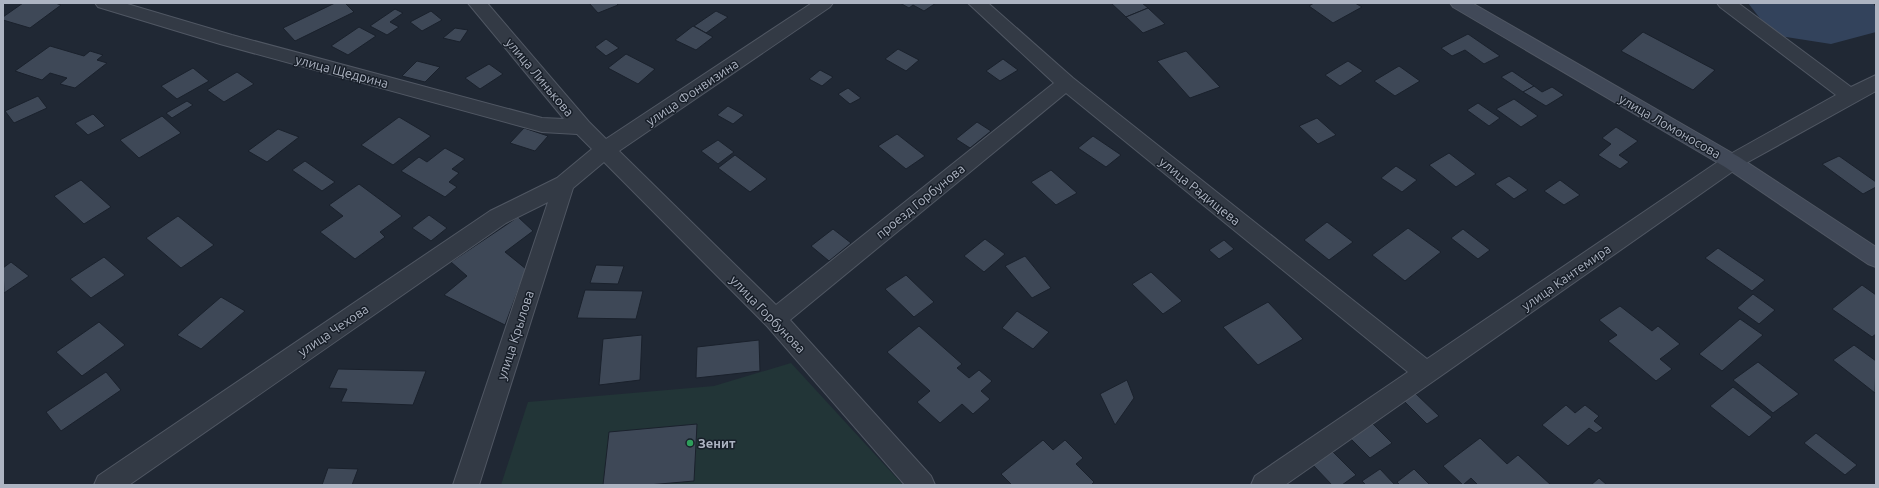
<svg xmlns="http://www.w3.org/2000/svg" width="1879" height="488" viewBox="0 0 1879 488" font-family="Ubuntu,sans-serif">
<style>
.green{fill:#223537}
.water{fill:#33435c}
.building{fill:#3e4857;stroke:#1a212c}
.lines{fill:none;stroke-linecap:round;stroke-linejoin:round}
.street-casing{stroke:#505763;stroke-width:2}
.secondary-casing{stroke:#505763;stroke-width:2}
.street{fill:#333a45;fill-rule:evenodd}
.secondary{fill:#414958;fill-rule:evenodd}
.leisure-dot{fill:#2e9e5b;stroke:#181f29;stroke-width:1.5}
.labels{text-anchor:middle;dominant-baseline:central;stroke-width:3;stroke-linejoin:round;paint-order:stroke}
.street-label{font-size:13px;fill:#adb4c2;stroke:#181f29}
.poi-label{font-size:13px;font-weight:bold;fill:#adb4c2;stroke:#181f29;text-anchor:start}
</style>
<rect width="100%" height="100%" fill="#202834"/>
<path class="green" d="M 791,363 L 903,485 L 501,485 L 528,402 L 714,386 Z"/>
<path class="water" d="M 1748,3 L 1873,3 L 1876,8 L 1876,32 L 1831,44 L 1773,35 Z"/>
<g class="building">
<path d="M 23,3 L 55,3 L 61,5 L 30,28 L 3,20 L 3,17 Z"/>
<path d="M 335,3 L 345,3 L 354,12 L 295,41 L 283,28 Z"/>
<path d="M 589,3 L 616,3 L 618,5 L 598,13 Z"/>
<path d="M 900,3 L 936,3 L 924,11 L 913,5 L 909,8 Z"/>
<path d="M 1111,3 L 1142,3 L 1148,8 L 1126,17 Z"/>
<path d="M 1314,3 L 1355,3 L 1362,7 L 1333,23 L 1309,6 Z"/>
<path d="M 1148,8 L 1165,24 L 1143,33 L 1126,17 Z"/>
<path d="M 395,9 L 403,13 L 390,22 L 399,27 L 387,35 L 370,26 Z"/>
<path d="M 431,11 L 442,20 L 422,31 L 410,22 Z"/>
<path d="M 716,11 L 728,17 L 706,33 L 694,26 Z"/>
<path d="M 693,26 L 713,37 L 696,50 L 675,40 Z"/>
<path d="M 359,27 L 376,36 L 348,55 L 331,46 Z"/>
<path d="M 455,28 L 468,30 L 460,42 L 443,38 Z"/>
<path d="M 1643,32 L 1715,70 L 1693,90 L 1621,51 Z"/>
<path d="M 1468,34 L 1500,56 L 1484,64 L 1465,50 L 1452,56 L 1441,48 Z"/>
<path d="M 606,39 L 619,48 L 606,56 L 595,47 Z"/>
<path d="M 50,46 L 84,56 L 90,51 L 103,55 L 97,60 L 107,63 L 75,88 L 60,84 L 67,78 L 50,73 L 42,80 L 15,71 Z"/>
<path d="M 898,49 L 919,60 L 906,71 L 885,59 Z"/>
<path d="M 1186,51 L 1220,87 L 1190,98 L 1157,61 Z"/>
<path d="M 626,54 L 655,69 L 638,84 L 608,68 Z"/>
<path d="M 1003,59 L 1018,70 L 1000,81 L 986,71 Z"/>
<path d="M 417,61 L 440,67 L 425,82 L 402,76 Z"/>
<path d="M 1348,61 L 1363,71 L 1340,86 L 1325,75 Z"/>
<path d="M 489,64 L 503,74 L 480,89 L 465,78 Z"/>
<path d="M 1399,66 L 1420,81 L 1395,96 L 1374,81 Z"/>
<path d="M 193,68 L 209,81 L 177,99 L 161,86 Z"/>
<path d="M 820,70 L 833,77 L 822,86 L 809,79 Z"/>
<path d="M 1512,71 L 1534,86 L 1523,92 L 1501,77 Z"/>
<path d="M 237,72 L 254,84 L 224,102 L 207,90 Z"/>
<path d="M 1534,86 L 1542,92 L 1552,87 L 1564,95 L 1546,106 L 1523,92 Z"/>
<path d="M 848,88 L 861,98 L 850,104 L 838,94 Z"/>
<path d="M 38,96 L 47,108 L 14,123 L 5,111 Z"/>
<path d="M 1514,99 L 1538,116 L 1521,127 L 1496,109 Z"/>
<path d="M 187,101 L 193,105 L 172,118 L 166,113 Z"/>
<path d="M 1478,103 L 1500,118 L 1489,126 L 1467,110 Z"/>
<path d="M 728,106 L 744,115 L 733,124 L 717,115 Z"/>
<path d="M 93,114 L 105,126 L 88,135 L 75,123 Z"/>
<path d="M 162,116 L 181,133 L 139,158 L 120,140 Z"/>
<path d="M 399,117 L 431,136 L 393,165 L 361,145 Z"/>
<path d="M 1317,118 L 1336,135 L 1318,144 L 1299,126 Z"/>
<path d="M 977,122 L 991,131 L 970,148 L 956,139 Z"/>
<path d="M 1616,127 L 1638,141 L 1619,155 L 1629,162 L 1620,169 L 1598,155 L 1611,144 L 1602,138 Z"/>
<path d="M 524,128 L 548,136 L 535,151 L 510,143 Z"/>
<path d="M 278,129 L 299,137 L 267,162 L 248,151 Z"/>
<path d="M 897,134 L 925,156 L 906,169 L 878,146 Z"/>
<path d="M 1093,136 L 1121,155 L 1106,167 L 1078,148 Z"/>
<path d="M 718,140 L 734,152 L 718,164 L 701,151 Z"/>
<path d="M 445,148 L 465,159 L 452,169 L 459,173 L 449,182 L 457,187 L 445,197 L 401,171 L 419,157 L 427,162 Z"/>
<path d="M 1449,153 L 1476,174 L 1456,187 L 1429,165 Z"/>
<path d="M 735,155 L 767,179 L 750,192 L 718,168 Z"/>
<path d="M 1839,156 L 1876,182 L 1876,187 L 1863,194 L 1822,164 Z"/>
<path d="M 305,161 L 335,182 L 322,191 L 292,170 Z"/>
<path d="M 1396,166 L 1417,180 L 1402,192 L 1381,178 Z"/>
<path d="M 1051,170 L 1077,193 L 1056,205 L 1031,182 Z"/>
<path d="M 1509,176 L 1528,190 L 1514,199 L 1495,184 Z"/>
<path d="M 81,180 L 111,207 L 84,224 L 54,196 Z"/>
<path d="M 1560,180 L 1580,195 L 1564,205 L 1544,191 Z"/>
<path d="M 359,184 L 402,216 L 380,232 L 385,237 L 355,259 L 320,232 L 343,216 L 329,205 Z"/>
<path d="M 429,215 L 447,228 L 431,241 L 412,228 Z"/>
<path d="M 178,216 L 214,245 L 181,268 L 146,238 Z"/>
<path d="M 518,217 L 533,231 L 505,252 L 526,269 L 505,325 L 444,295 L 467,276 L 451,262 Z"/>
<path d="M 1327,222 L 1353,242 L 1329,260 L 1304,240 Z"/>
<path d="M 1408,228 L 1441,252 L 1405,281 L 1372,255 Z"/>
<path d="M 833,229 L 851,243 L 829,261 L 811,246 Z"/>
<path d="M 1463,229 L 1490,250 L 1478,259 L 1451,238 Z"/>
<path d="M 985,239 L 1005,254 L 984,272 L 964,256 Z"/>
<path d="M 1224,240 L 1234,249 L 1219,259 L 1209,250 Z"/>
<path d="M 1718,248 L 1765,280 L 1752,291 L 1705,258 Z"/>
<path d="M 1025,256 L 1051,288 L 1032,298 L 1005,266 Z"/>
<path d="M 104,257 L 125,275 L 91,298 L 70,279 Z"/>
<path d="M 11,262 L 29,276 L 4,293 L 3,268 Z"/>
<path d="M 596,265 L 624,266 L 618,284 L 590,283 Z"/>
<path d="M 1151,272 L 1182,301 L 1163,314 L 1132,284 Z"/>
<path d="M 906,275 L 934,302 L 914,317 L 885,289 Z"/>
<path d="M 1862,285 L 1876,295 L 1876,334 L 1872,337 L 1832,309 Z"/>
<path d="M 585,290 L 643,291 L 636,319 L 577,318 Z"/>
<path d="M 1753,294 L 1775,310 L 1759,324 L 1737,308 Z"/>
<path d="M 221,297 L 245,311 L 201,349 L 177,335 Z"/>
<path d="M 1268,302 L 1303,339 L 1258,365 L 1223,327 Z"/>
<path d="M 1620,306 L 1652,331 L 1658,326 L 1680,344 L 1660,359 L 1672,369 L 1656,381 L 1608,341 L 1617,335 L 1599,320 Z"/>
<path d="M 1017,311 L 1049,332 L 1033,349 L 1002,328 Z"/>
<path d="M 1740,319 L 1763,335 L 1722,371 L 1699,354 Z"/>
<path d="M 99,322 L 125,345 L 82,376 L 56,352 Z"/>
<path d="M 919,326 L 962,364 L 957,368 L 969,378 L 979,370 L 992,381 L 981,391 L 990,399 L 973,414 L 962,404 L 940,423 L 917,402 L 930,391 L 887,352 Z"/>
<path d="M 642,335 L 640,380 L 599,385 L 603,339 Z"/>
<path d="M 759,340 L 760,371 L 696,378 L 697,347 Z"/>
<path d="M 1854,345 L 1876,361 L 1875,393 L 1833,360 Z"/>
<path d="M 1758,362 L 1799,394 L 1773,413 L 1733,380 Z"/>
<path d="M 338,369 L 426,371 L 413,405 L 341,402 L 347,389 L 329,388 Z"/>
<path d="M 106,372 L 121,390 L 61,431 L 46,412 Z"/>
<path d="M 1127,380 L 1134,398 L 1115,425 L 1100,394 Z"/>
<path d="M 1733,387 L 1772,417 L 1749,437 L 1710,406 Z"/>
<path d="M 1414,392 L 1439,416 L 1427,424 L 1402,399 Z"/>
<path d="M 1566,405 L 1575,413 L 1585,405 L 1599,416 L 1594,421 L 1603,428 L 1596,433 L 1589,428 L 1568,446 L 1542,425 Z"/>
<path d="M 1369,420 L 1392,443 L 1370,458 L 1347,435 Z"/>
<path d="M 697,424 L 694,481 L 648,485 L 603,485 L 609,432 Z"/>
<path d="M 1816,433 L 1857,465 L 1845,475 L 1804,443 Z"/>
<path d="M 1480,438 L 1507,464 L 1518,455 L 1551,485 L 1478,485 L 1471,478 L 1463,485 L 1443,466 Z"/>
<path d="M 1043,440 L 1053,450 L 1065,440 L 1083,458 L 1076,464 L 1094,482 L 1091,485 L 1012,485 L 1001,474 Z"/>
<path d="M 1332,451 L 1356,475 L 1342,485 L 1332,485 L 1313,465 Z"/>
<path d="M 328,468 L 358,469 L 352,485 L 322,485 Z"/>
<path d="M 1380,469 L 1395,485 L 1366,485 L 1362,481 Z"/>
<path d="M 1414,469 L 1430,485 L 1400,485 L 1397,482 Z"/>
<path d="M 1599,478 L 1607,485 L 1591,485 Z"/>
</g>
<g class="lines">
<defs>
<path id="street" d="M 95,3 L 124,3 L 232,35 L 542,118 L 564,119 L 468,3 L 487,3 L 589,122 L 606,139 L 812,3 L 833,3 L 830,7 L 619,151 L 776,305 L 1054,83 L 968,3 L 988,3 L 1073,78 L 1427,359 L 1725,157 L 1836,95 L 1720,7 L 1717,3 L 1738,3 L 1851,87 L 1876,75 L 1876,91 L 1739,167 L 1285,485 L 1251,485 L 1255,476 L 1408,372 L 1066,93 L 790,320 L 931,476 L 935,485 L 905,485 L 767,326 L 604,162 L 573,188 L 479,485 L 453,485 L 548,202 L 506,223 L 129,485 L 94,485 L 98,476 L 490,211 L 557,178 L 592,149 L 577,134 L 542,132 L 220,44 L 98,7 Z"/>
<path id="secondary" d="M 1450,3 L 1472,3 L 1739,157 L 1876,247 L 1876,267 L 1868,264 L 1725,167 L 1453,7 Z"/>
</defs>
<use href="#street" class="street-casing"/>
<use href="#secondary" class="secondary-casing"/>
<use href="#street" class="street"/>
<use href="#secondary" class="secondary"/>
</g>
<circle class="leisure-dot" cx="690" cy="443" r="4"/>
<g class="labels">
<g class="street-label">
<text transform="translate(342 71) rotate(15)">улица Щедрина</text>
<text transform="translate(540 77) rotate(50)">улица Линькова</text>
<text transform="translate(692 92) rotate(-34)">улица Фонвизина</text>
<text transform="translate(1670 126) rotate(30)">улица Ломоносова</text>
<text transform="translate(1200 191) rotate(39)">улица Радищева</text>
<text transform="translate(920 201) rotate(-39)">проезд Горбунова</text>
<text transform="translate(1566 277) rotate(-35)">улица Кантемира</text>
<text transform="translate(768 314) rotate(46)">улица Горбунова</text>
<text transform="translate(333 330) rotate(-34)">улица Чехова</text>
<text transform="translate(515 335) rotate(-72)">улица Крылова</text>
</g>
<g class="poi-label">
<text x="698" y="443">Зенит</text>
</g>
</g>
<rect width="1879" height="488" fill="none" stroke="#adb4c2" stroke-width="8"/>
</svg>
